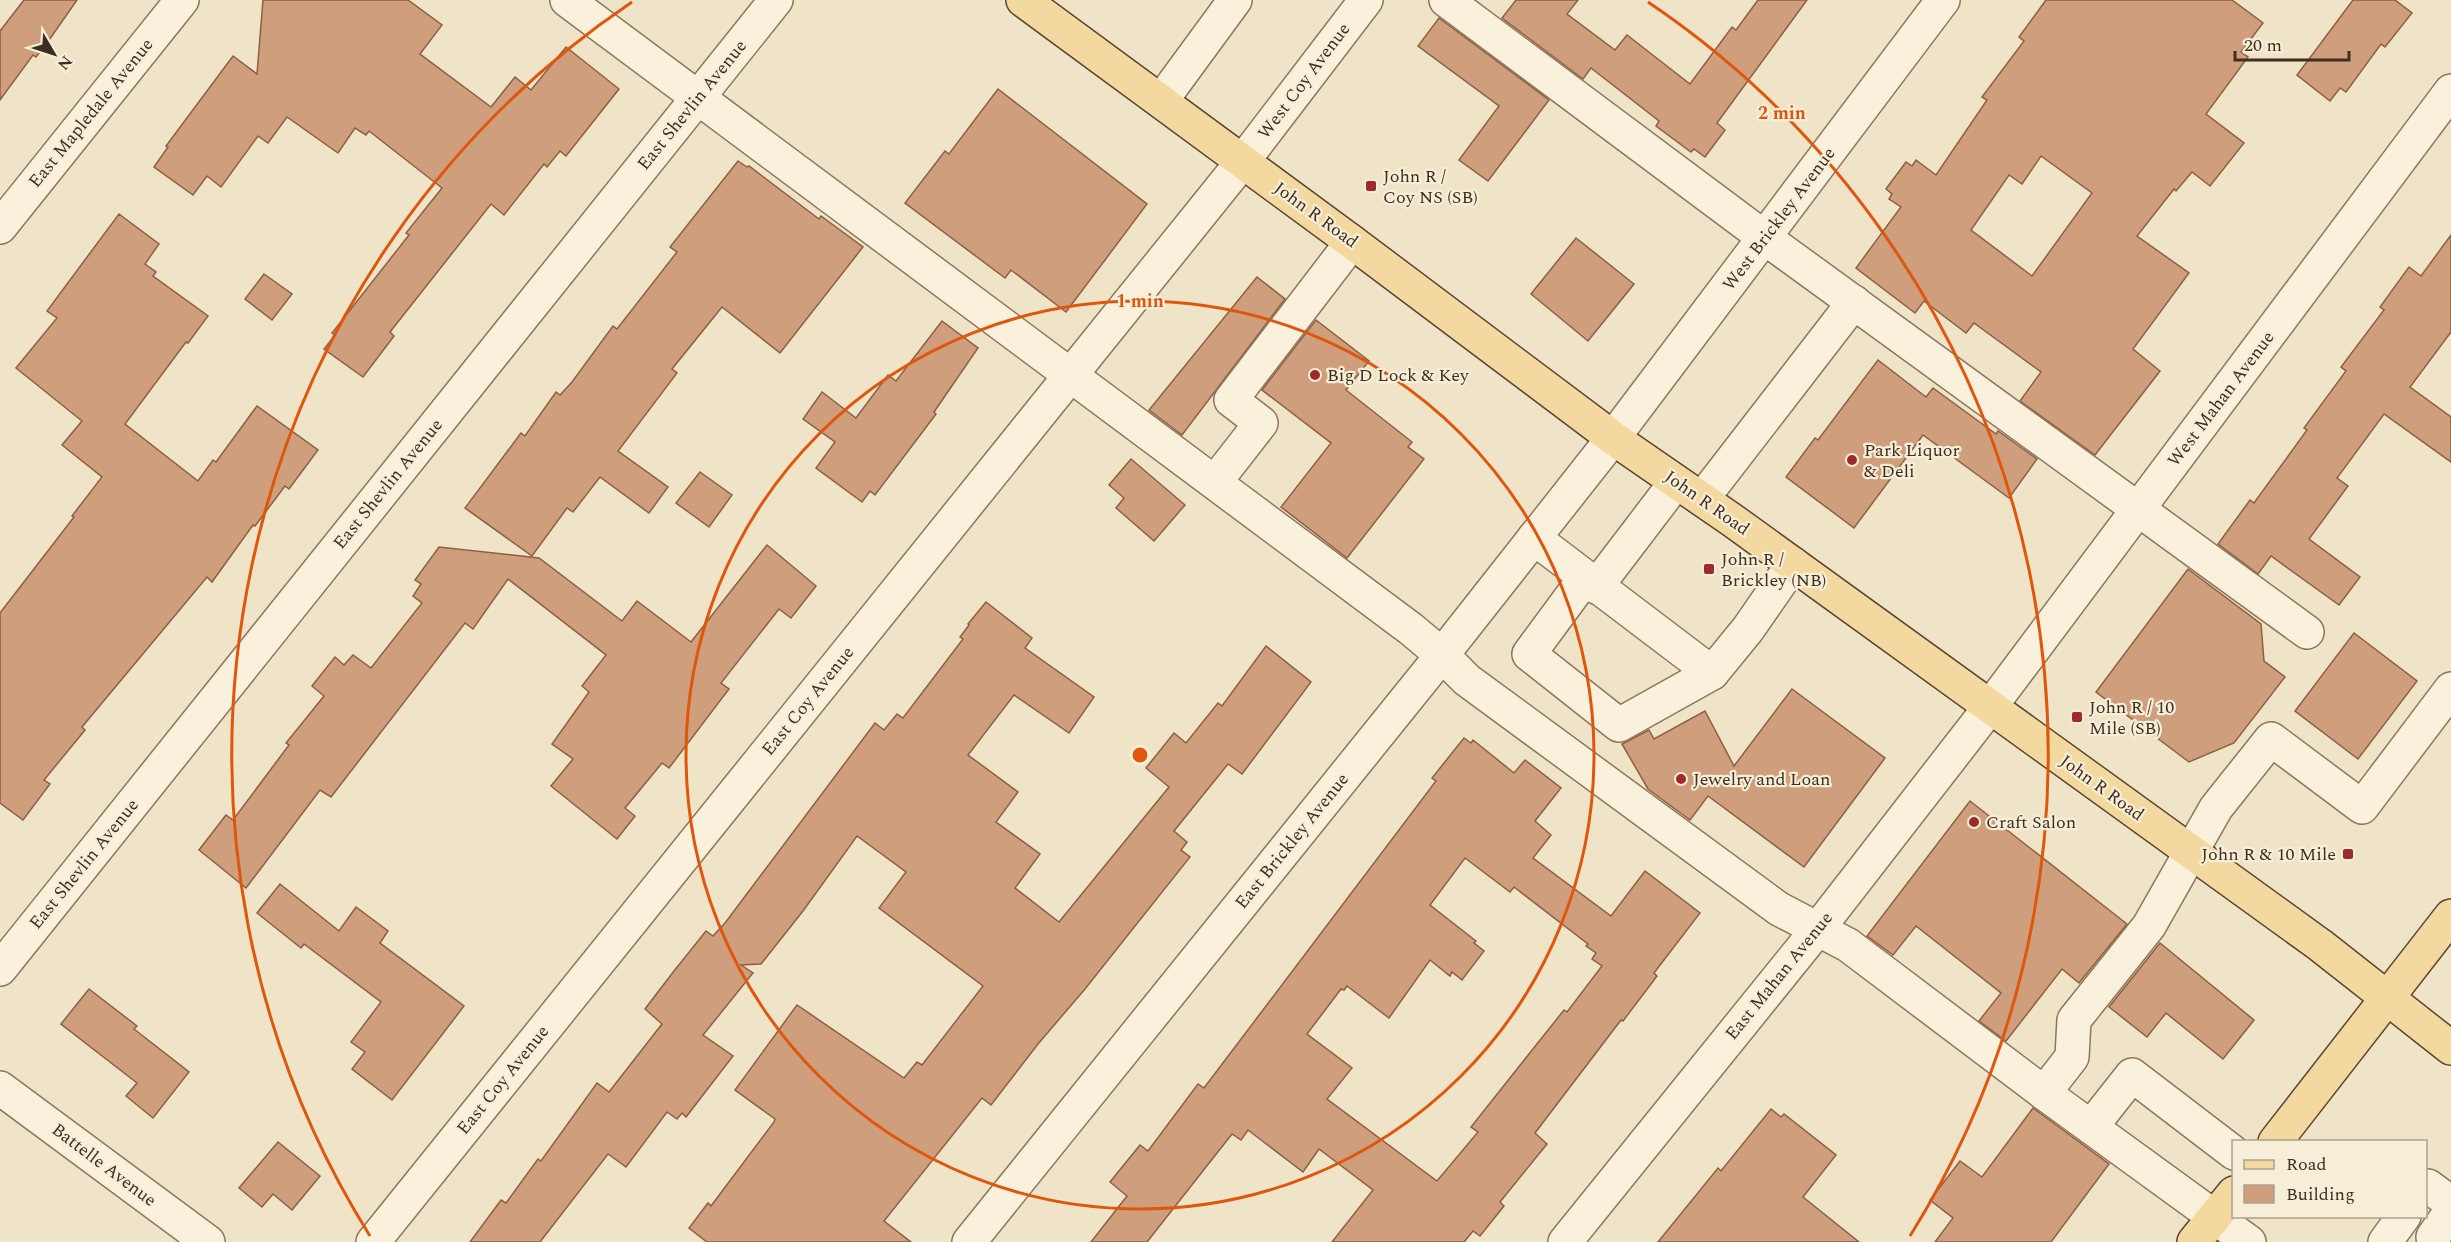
<svg xmlns="http://www.w3.org/2000/svg" width="2451" height="1242" viewBox="0 0 2451 1242" font-family="Spectral,serif">
<style>
.building{fill:#cf9f7d;stroke:#8d5f41;stroke-width:1.5;fill-rule:evenodd}
.lines{fill:none;stroke-linecap:round;stroke-linejoin:round}
.minor-casing{stroke:#8d765c;stroke-width:36}
.major-casing{stroke:#5b4430;stroke-width:36}
.minor{stroke:#faf1dc;stroke-width:33}
.major{stroke:#f3d9a0;stroke-width:33}
.ring{fill:none;stroke:#df570d;stroke-width:3}
.poi-dot{fill:#9e2a2b;stroke:#f7eed8;stroke-width:2}
.labels{text-anchor:middle;dominant-baseline:central;stroke-width:4.5;stroke-linejoin:round;paint-order:stroke}
.street-label{font-size:18px;fill:#3d2e20;stroke:#f7eed8}
.poi-label{font-size:18px;fill:#3d2e20;stroke:#f7eed8;text-anchor:start}
.centre{fill:#df570d;stroke:#f7eed8;stroke-width:3}
.ring-label{font-size:18px;text-anchor:middle;font-weight:bold;fill:#df570d;stroke:#f7eed8;stroke-width:4.5;stroke-linejoin:round;paint-order:stroke}
</style>
<rect width="100%" height="100%" fill="#f0e4c8"/>
<g class="building">
<path d="M 24,0 L 77,0 L 47,43 L 36,57 L 33,55 L 0,100 L 0,31 Z"/>
<path d="M 263,0 L 408,0 L 442,25 L 420,54 L 491,107 L 515,77 L 531,90 L 566,47 L 619,89 L 566,156 L 560,151 L 547,167 L 544,164 L 504,215 L 491,204 L 390,332 L 394,336 L 363,377 L 324,349 L 335,335 L 332,333 L 409,235 L 406,233 L 442,188 L 369,131 L 366,135 L 355,128 L 338,153 L 287,117 L 268,143 L 258,136 L 221,187 L 207,176 L 193,195 L 154,167 L 168,147 L 166,146 L 233,56 L 257,74 Z"/>
<path d="M 1516,0 L 1578,0 L 1567,14 L 1615,50 L 1627,35 L 1690,84 L 1732,27 L 1736,30 L 1758,0 L 1807,0 L 1717,123 L 1725,130 L 1705,157 L 1694,149 L 1691,152 L 1656,126 L 1659,121 L 1591,68 L 1583,79 L 1502,18 Z"/>
<path d="M 2046,0 L 2232,0 L 2263,23 L 2241,52 L 2248,57 L 2206,114 L 2244,143 L 2210,186 L 2192,172 L 2176,191 L 2174,189 L 2137,236 L 2189,273 L 2133,349 L 2160,371 L 2095,455 L 2020,401 L 2041,372 L 1974,323 L 1966,333 L 1924,301 L 1915,313 L 1856,268 L 1901,207 L 1889,199 L 1892,194 L 1886,189 L 1906,162 L 1912,166 L 1916,160 L 1936,175 L 1987,100 L 1982,97 L 2024,41 L 2019,37 ZM 2041,156 L 2092,193 L 2032,276 L 1971,230 L 2009,175 L 2022,184 Z"/>
<path d="M 2353,0 L 2395,0 L 2412,13 L 2385,47 L 2381,44 L 2346,92 L 2340,88 L 2330,101 L 2297,75 Z"/>
<path d="M 1439,18 L 1549,100 L 1488,181 L 1459,160 L 1499,106 L 1418,46 Z"/>
<path d="M 998,89 L 1147,204 L 1066,312 L 1011,270 L 1005,278 L 905,203 L 945,151 L 949,154 Z"/>
<path d="M 738,161 L 747,167 L 749,166 L 819,219 L 821,216 L 863,247 L 780,353 L 722,307 L 672,369 L 677,373 L 618,451 L 668,487 L 649,513 L 600,477 L 573,512 L 567,508 L 532,556 L 465,508 L 521,433 L 525,436 L 556,392 L 560,395 L 572,382 L 613,326 L 617,329 L 677,252 L 670,247 Z"/>
<path d="M 119,214 L 159,244 L 145,264 L 156,272 L 153,276 L 208,316 L 188,343 L 186,342 L 125,424 L 198,481 L 213,460 L 216,462 L 257,406 L 318,450 L 289,489 L 285,486 L 255,526 L 253,525 L 212,582 L 207,577 L 82,727 L 85,730 L 44,780 L 50,784 L 23,820 L 0,803 L 0,613 L 74,517 L 72,516 L 102,477 L 62,445 L 82,421 L 16,368 L 57,318 L 47,311 Z"/>
<path d="M 2451,235 L 2451,332 L 2410,387 L 2451,417 L 2451,462 L 2384,414 L 2337,478 L 2348,486 L 2309,539 L 2360,577 L 2339,605 L 2271,556 L 2258,574 L 2218,544 L 2250,500 L 2254,503 L 2307,430 L 2304,428 L 2346,371 L 2341,367 L 2384,310 L 2380,307 L 2409,267 L 2421,276 Z"/>
<path d="M 1576,238 L 1634,284 L 1588,341 L 1531,294 Z"/>
<path d="M 264,274 L 292,294 L 272,320 L 245,299 Z"/>
<path d="M 1257,277 L 1285,299 L 1182,435 L 1149,410 Z"/>
<path d="M 1316,320 L 1369,361 L 1346,390 L 1412,442 L 1408,447 L 1424,459 L 1347,558 L 1281,507 L 1331,443 L 1262,390 Z"/>
<path d="M 942,321 L 978,348 L 934,412 L 936,414 L 875,495 L 870,491 L 862,502 L 816,468 L 835,442 L 803,419 L 822,392 L 856,418 L 888,375 L 896,381 Z"/>
<path d="M 1878,360 L 1926,397 L 1933,388 L 1996,434 L 1998,431 L 2037,459 L 2009,498 L 1923,435 L 1854,528 L 1786,477 L 1815,438 L 1818,440 Z"/>
<path d="M 1131,459 L 1185,505 L 1154,541 L 1116,508 L 1124,498 L 1109,485 Z"/>
<path d="M 700,472 L 732,495 L 709,527 L 676,503 Z"/>
<path d="M 767,545 L 816,586 L 791,618 L 779,609 L 721,683 L 729,689 L 669,768 L 662,763 L 625,808 L 635,816 L 617,839 L 551,786 L 573,759 L 552,744 L 589,692 L 582,686 L 606,655 L 508,579 L 473,629 L 465,623 L 331,797 L 320,790 L 246,888 L 199,850 L 226,815 L 233,820 L 289,745 L 286,743 L 324,696 L 312,686 L 335,657 L 344,665 L 353,655 L 371,668 L 422,603 L 413,596 L 421,584 L 415,580 L 439,547 L 539,558 L 622,621 L 637,601 L 691,642 Z"/>
<path d="M 2188,569 L 2261,624 L 2264,661 L 2285,677 L 2234,743 L 2189,762 L 2096,692 Z"/>
<path d="M 986,602 L 1032,638 L 1025,648 L 1094,697 L 1069,733 L 1014,695 L 968,755 L 1018,792 L 996,822 L 1040,854 L 1015,888 L 1059,922 L 1169,787 L 1146,768 L 1174,733 L 1186,743 L 1218,703 L 1222,706 L 1266,646 L 1311,682 L 1242,774 L 1228,764 L 1174,831 L 1187,842 L 1181,850 L 1190,857 L 1085,989 L 1038,1044 L 991,1105 L 982,1098 L 884,1221 L 911,1242 L 707,1242 L 689,1228 L 708,1203 L 711,1206 L 774,1122 L 775,1119 L 735,1090 L 797,1005 L 904,1078 L 917,1062 L 922,1065 L 983,986 L 879,908 L 906,872 L 857,836 L 803,911 L 761,964 L 741,965 L 753,973 L 703,1035 L 733,1056 L 686,1117 L 682,1113 L 677,1119 L 667,1112 L 626,1167 L 608,1154 L 540,1242 L 470,1242 L 501,1200 L 506,1203 L 538,1159 L 541,1161 L 597,1083 L 609,1092 L 662,1024 L 645,1009 L 674,971 L 706,931 L 713,936 L 725,923 L 875,723 L 884,730 L 897,714 L 903,718 L 963,639 L 960,637 L 969,625 L 968,624 Z"/>
<path d="M 2354,633 L 2417,681 L 2358,759 L 2295,711 Z"/>
<path d="M 1792,689 L 1885,758 L 1804,867 L 1708,796 L 1690,820 L 1648,789 L 1622,744 L 1649,730 L 1654,739 L 1705,711 L 1734,766 Z"/>
<path d="M 1464,738 L 1471,743 L 1473,740 L 1514,773 L 1525,760 L 1561,788 L 1535,821 L 1551,835 L 1533,858 L 1611,916 L 1645,871 L 1700,913 L 1654,973 L 1657,976 L 1623,1021 L 1621,1020 L 1535,1133 L 1547,1144 L 1500,1202 L 1504,1206 L 1480,1236 L 1473,1231 L 1464,1242 L 1332,1242 L 1373,1190 L 1319,1149 L 1303,1172 L 1248,1130 L 1241,1140 L 1232,1134 L 1147,1242 L 1091,1242 L 1127,1196 L 1110,1182 L 1140,1145 L 1148,1151 L 1198,1084 L 1204,1088 L 1436,781 L 1432,778 ZM 1465,858 L 1510,892 L 1514,887 L 1588,944 L 1586,946 L 1596,953 L 1592,959 L 1602,966 L 1567,1012 L 1564,1010 L 1471,1127 L 1478,1132 L 1437,1181 L 1327,1099 L 1352,1068 L 1307,1034 L 1341,989 L 1344,990 L 1347,986 L 1389,1018 L 1430,960 L 1450,976 L 1452,972 L 1462,980 L 1484,951 L 1474,943 L 1476,941 L 1430,905 Z"/>
<path d="M 1970,801 L 2127,924 L 2079,983 L 2062,969 L 2006,1041 L 1979,1021 L 2001,993 L 1916,926 L 1893,955 L 1867,936 Z"/>
<path d="M 280,884 L 339,931 L 356,907 L 388,931 L 380,943 L 464,1006 L 392,1100 L 352,1069 L 365,1052 L 351,1042 L 381,1002 L 304,944 L 301,948 L 257,913 Z"/>
<path d="M 2160,943 L 2254,1020 L 2223,1059 L 2166,1013 L 2147,1037 L 2109,1007 Z"/>
<path d="M 89,989 L 137,1026 L 134,1029 L 189,1072 L 153,1118 L 126,1096 L 137,1083 L 61,1024 Z"/>
<path d="M 2033,1108 L 2109,1164 L 2051,1242 L 1935,1242 L 1953,1218 L 1930,1200 L 1960,1161 L 1982,1177 Z"/>
<path d="M 1771,1109 L 1781,1117 L 1784,1114 L 1836,1155 L 1803,1197 L 1859,1242 L 1658,1242 L 1718,1168 L 1721,1171 Z"/>
<path d="M 278,1142 L 320,1176 L 292,1210 L 273,1194 L 262,1207 L 239,1188 Z"/>
</g>
<g class="lines">
<defs>
<g id="minor">
<path d="M 567,0 L 1411,629 L 1442,655 L 1467,680 L 1779,909 L 1848,945 L 2044,1093 L 2249,1242"/>
<path d="M 1446,0 L 1765,238 L 2307,632"/>
<path d="M 1161,101 L 1235,0"/>
<path d="M 0,227 L 182,0"/>
<path d="M 1215,482 L 1261,423 L 1231,400 L 1352,242"/>
<path d="M 1702,499 L 1854,302"/>
<path d="M 1534,538 L 1712,673 L 1748,629 L 1793,564"/>
<path d="M 1585,578 L 1529,654 L 1619,725 L 1712,673"/>
<path d="M 1596,587 L 1676,482"/>
<path d="M 0,969 L 776,0"/>
<path d="M 0,1088 L 208,1242"/>
<path d="M 2044,1093 L 2072,1057 L 2074,1020 L 2149,926 L 2216,808 L 2271,739 L 2362,807 L 2451,689"/>
<path d="M 2091,1127 L 2132,1075 L 2234,1153"/>
<path d="M 2426,1188 L 2428,1186 L 2451,1203"/>
<path d="M 2433,1237 L 2451,1211"/>
<path d="M 373,1242 L 1243,161 L 1366,0"/>
<path d="M 969,1242 L 1442,655 L 1613,438 L 1943,0"/>
<path d="M 1565,1242 L 1817,930 L 1990,707 L 2451,91"/>
<path d="M 2385,1242 L 2404,1216"/>
</g>
<g id="major">
<path d="M 1023,0 L 1352,242 L 1613,438 L 1732,520 L 2320,945 L 2451,1048"/>
<path d="M 2275,1142 L 2451,916"/>
<path d="M 2194,1242 L 2234,1193"/>
</g>
</defs>
<use href="#minor" class="minor-casing"/>
<use href="#major" class="major-casing"/>
<use href="#minor" class="minor"/>
<use href="#major" class="major"/>
</g>
<g class="ring">
<circle cx="1140" cy="755" r="454"/>
<path d="M370 1236A908 908 0 0 1 632 2M1648 2A908 908 0 0 1 1910 1236"/>
</g>
<g class="poi-dot">
<rect x="1365" y="180" width="12" height="12" rx="3"/>
<circle cx="1315" cy="375" r="6"/>
<circle cx="1852" cy="460" r="6"/>
<rect x="1703" y="563" width="12" height="12" rx="3"/>
<rect x="2071" y="711" width="12" height="12" rx="3"/>
<circle cx="1681" cy="779" r="6"/>
<circle cx="1974" cy="822" r="6"/>
<rect x="2342" y="848" width="12" height="12" rx="3"/>
</g>
<g class="labels">
<g class="street-label">
<text transform="translate(1304 81) rotate(-53)">West Coy Avenue</text>
<text transform="translate(692 105) rotate(-51)">East Shevlin Avenue</text>
<text transform="translate(91 113) rotate(-51)">East Mapledale Avenue</text>
<text transform="translate(1316 215) rotate(36)">John R Road</text>
<text transform="translate(1779 219) rotate(-53)">West Brickley Avenue</text>
<text transform="translate(2221 399) rotate(-53)">West Mahan Avenue</text>
<text transform="translate(388 484) rotate(-51)">East Shevlin Avenue</text>
<text transform="translate(1707 503) rotate(35)">John R Road</text>
<text transform="translate(808 701) rotate(-51)">East Coy Avenue</text>
<text transform="translate(2102 788) rotate(36)">John R Road</text>
<text transform="translate(1292 841) rotate(-51)">East Brickley Avenue</text>
<text transform="translate(84 864) rotate(-51)">East Shevlin Avenue</text>
<text transform="translate(1779 976) rotate(-51)">East Mahan Avenue</text>
<text transform="translate(503 1080) rotate(-51)">East Coy Avenue</text>
<text transform="translate(104 1165) rotate(37)">Battelle Avenue</text>
</g>
<g class="poi-label">
<text x="1383" y="176">John R /<tspan x="1383" dy="21">Coy NS (SB)</tspan></text>
<text x="1327" y="375">Big D Lock &amp; Key</text>
<text x="1864" y="450">Park Liquor<tspan x="1864" dy="21">&amp; Deli</tspan></text>
<text x="1721" y="559">John R /<tspan x="1721" dy="21">Brickley (NB)</tspan></text>
<text x="2089" y="707">John R / 10<tspan x="2089" dy="21">Mile (SB)</tspan></text>
<text x="1693" y="779">Jewelry and Loan</text>
<text x="1986" y="822">Craft Salon</text>
<text x="2336" y="854" text-anchor="end">John R &amp; 10 Mile</text>
</g>
</g>
<circle cx="1140" cy="755" r="9" class="centre"/>
<g class="ring-label">
<text x="1782" y="119">2 min</text>
<text x="1140" y="307">1 min</text>
</g>
<rect x="2232" y="1140" width="195" height="78" fill="#f7eed8" stroke="#ada18e" stroke-width="1.5"/>
<rect x="2244" y="1160" width="30" height="9" fill="#f3d9a0" stroke="#ada18e" stroke-width="1.5"/>
<text x="2286" y="1170" font-size="18" fill="#3d2e20">Road</text>
<rect x="2244" y="1185" width="30" height="18" fill="#cf9f7d" stroke="#ada18e" stroke-width="1.5"/>
<text x="2286" y="1200" font-size="18" fill="#3d2e20">Building</text>
<g transform="translate(54 54) rotate(129)" stroke="#f7eed8" stroke-width="4.5" paint-order="stroke">
<path d="M0-4.5L10 22L0 15L-10 22Z" fill="#3d2e20"/>
<text y="-9" font-size="16" font-weight="bold" text-anchor="middle" fill="#3d2e20">N</text>
</g>
<path d="M2235 51v9h114v-9" fill="none" stroke="#3d2e20" stroke-width="3"/>
<text x="2244" y="51" font-size="18" fill="#3d2e20" stroke="#f7eed8" stroke-width="4.5" paint-order="stroke">20 m</text>
</svg>
